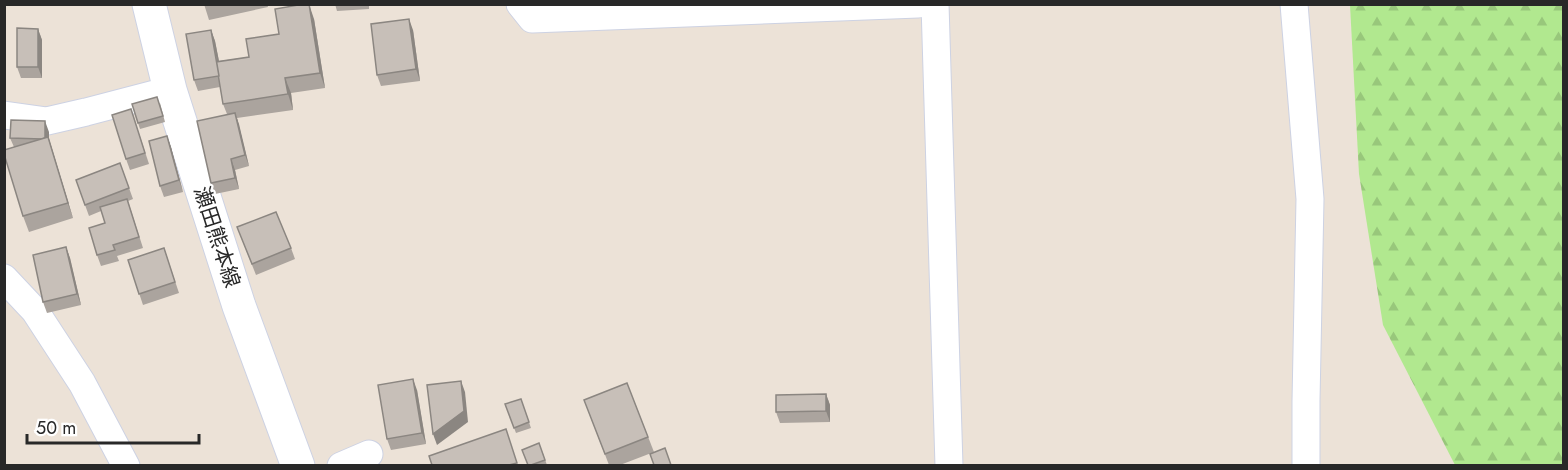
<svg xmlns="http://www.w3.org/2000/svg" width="1568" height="470" viewBox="0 0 1568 470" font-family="Jost,'Noto Sans JP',sans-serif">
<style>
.forest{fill:url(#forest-firs)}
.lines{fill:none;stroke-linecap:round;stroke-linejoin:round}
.street-casing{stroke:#cdd2e3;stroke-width:29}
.secondary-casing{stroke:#cdd2e3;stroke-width:35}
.street{stroke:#fff;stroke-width:27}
.secondary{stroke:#fff;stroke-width:33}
.wall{fill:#aba49e}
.shaded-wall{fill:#8b8681}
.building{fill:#c7bfb8;stroke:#8b8681;stroke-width:1.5}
.labels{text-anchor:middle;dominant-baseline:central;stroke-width:4.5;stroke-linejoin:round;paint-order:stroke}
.street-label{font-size:21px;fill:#282828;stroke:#fff}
</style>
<defs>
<pattern id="forest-firs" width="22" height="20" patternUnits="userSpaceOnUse" patternTransform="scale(1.5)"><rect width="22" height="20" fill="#b1e88f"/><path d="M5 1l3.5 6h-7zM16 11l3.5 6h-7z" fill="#98c77b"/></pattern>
</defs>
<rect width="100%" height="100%" fill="#ece2d7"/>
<path class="forest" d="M 1350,5 L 1563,5 L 1563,465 L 1455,465 L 1383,325 L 1359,174 Z"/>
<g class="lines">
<defs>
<g id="street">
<path d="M 520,4 L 532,19 L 918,4"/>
<path d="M 935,4 L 949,466"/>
<path d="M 1294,4 L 1310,199 L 1306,401 L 1306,466"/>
<path d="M 4,115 L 47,121 L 86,112 L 170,90"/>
<path d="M 4,278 L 35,311 L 82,383 L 126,466"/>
<path d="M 341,466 L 369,454"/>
</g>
<path id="secondary" d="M 149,4 L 170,90 L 239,306 L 298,466"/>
</defs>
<use href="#street" class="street-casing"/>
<use href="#secondary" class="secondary-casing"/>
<use href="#street" class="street"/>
<use href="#secondary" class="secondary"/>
</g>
<g class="wall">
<path d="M 204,4 L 267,4 L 268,7 L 209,20 Z"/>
<path d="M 335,4 L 369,4 L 369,9 L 337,11 Z"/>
<path d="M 314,19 L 325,88 L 291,93 L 293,110 L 237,118 L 249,166 L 235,170 L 239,189 L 215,194 L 211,183 L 227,114 L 223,104 L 220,87 L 198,91 L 194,80 L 211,30 L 215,41 L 219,61 L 249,57 L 279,34 Z"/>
<path d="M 38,29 L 42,40 L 42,78 L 21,78 L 17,67 Z"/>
<path d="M 413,30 L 420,81 L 381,86 L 377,75 Z"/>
<path d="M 160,103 L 165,122 L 140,129 L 138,123 Z"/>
<path d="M 131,109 L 149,164 L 130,170 L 126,159 Z"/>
<path d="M 49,132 L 49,139 L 73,218 L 29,232 L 23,216 L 14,147 L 10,138 Z"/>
<path d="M 167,136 L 171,147 L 183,192 L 164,197 L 160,186 Z"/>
<path d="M 120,163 L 133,199 L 128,201 L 143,248 L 117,256 L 119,261 L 101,266 L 97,255 L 105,223 L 101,211 L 89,216 L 76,180 Z"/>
<path d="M 237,227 L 291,248 L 295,259 L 256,275 Z"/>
<path d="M 66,247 L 70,258 L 81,305 L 47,313 L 43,302 Z"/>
<path d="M 164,248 L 179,293 L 143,305 L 128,260 Z"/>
<path d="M 627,383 L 654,452 L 620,465 L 609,465 L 584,400 Z"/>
<path d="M 417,390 L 426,444 L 391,450 L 387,439 Z"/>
<path d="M 826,394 L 830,405 L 830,422 L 780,423 L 776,412 Z"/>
<path d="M 521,399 L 531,428 L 516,433 L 505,404 Z"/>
<path d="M 539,443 L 547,465 L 528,465 Z"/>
</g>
<g class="shaded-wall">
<path d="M 309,4 L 314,19 L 325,88 L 320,73 Z"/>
<path d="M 409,19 L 413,30 L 420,81 L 416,69 Z"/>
<path d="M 38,29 L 42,40 L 42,78 L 38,67 Z"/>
<path d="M 211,30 L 215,41 L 224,87 L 220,76 Z"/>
<path d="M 285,78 L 291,93 L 293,110 L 288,94 Z"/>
<path d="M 235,113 L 239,124 L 249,166 L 245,155 Z"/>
<path d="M 45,121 L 49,132 L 49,139 L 73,218 L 45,139 Z"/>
<path d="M 167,136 L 171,147 L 183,192 L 179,180 Z"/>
<path d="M 231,159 L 235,170 L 239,189 L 235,178 Z"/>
<path d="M 66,247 L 70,258 L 81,305 L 77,294 Z"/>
<path d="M 413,379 L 417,390 L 426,444 L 422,433 Z"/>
<path d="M 461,381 L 465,392 L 468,422 L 437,445 L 433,434 Z"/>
<path d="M 826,394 L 830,405 L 830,422 L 826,411 Z"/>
</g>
<g class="building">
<path d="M 304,4 L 309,4 L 320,73 L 285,78 L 288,94 L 223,104 L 216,62 L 249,57 L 246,39 L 279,34 L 275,9 Z"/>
<path d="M 409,19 L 416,69 L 377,75 L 371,24 Z"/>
<path d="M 17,28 L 38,29 L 38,67 L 17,67 Z"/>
<path d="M 211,30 L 219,76 L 194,80 L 186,34 Z"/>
<path d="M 157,97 L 163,116 L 138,123 L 132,104 Z"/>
<path d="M 131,109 L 145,153 L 126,159 L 112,115 Z"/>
<path d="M 235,113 L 245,155 L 231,159 L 235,178 L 211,183 L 197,121 Z"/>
<path d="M 11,120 L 45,121 L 45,138 L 42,139 L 10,138 Z"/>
<path d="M 167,136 L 179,180 L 160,186 L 149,141 Z"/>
<path d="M 48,137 L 68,203 L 23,216 L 4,154 L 4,150 Z"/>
<path d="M 120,163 L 129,188 L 85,205 L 76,180 Z"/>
<path d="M 127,199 L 139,237 L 113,245 L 115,250 L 97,255 L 89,228 L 105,223 L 100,207 Z"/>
<path d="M 276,212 L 291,248 L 252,264 L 237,227 Z"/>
<path d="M 66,247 L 77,294 L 43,302 L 33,255 Z"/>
<path d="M 164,248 L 175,282 L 139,294 L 128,260 Z"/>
<path d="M 413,379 L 422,433 L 387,439 L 378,385 Z"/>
<path d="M 461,381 L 464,411 L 433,434 L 427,385 Z"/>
<path d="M 627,383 L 648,437 L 605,454 L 584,400 Z"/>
<path d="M 826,394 L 826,411 L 776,412 L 776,395 Z"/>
<path d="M 521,399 L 529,422 L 514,428 L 505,404 Z"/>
<path d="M 506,429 L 517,463 L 509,465 L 432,465 L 429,456 Z"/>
<path d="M 539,443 L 545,460 L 531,465 L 528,465 L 522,450 Z"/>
<path d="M 665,448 L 671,465 L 654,465 L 650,454 Z"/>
</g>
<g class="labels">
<g class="street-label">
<text transform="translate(217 237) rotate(72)">瀬田熊本線</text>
</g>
</g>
<rect width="1568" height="470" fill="none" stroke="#282828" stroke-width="12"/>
<path d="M27 434v9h172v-9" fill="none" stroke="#282828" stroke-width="3"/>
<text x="36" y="434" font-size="18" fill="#282828" stroke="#ffffff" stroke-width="4.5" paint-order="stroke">50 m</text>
</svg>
